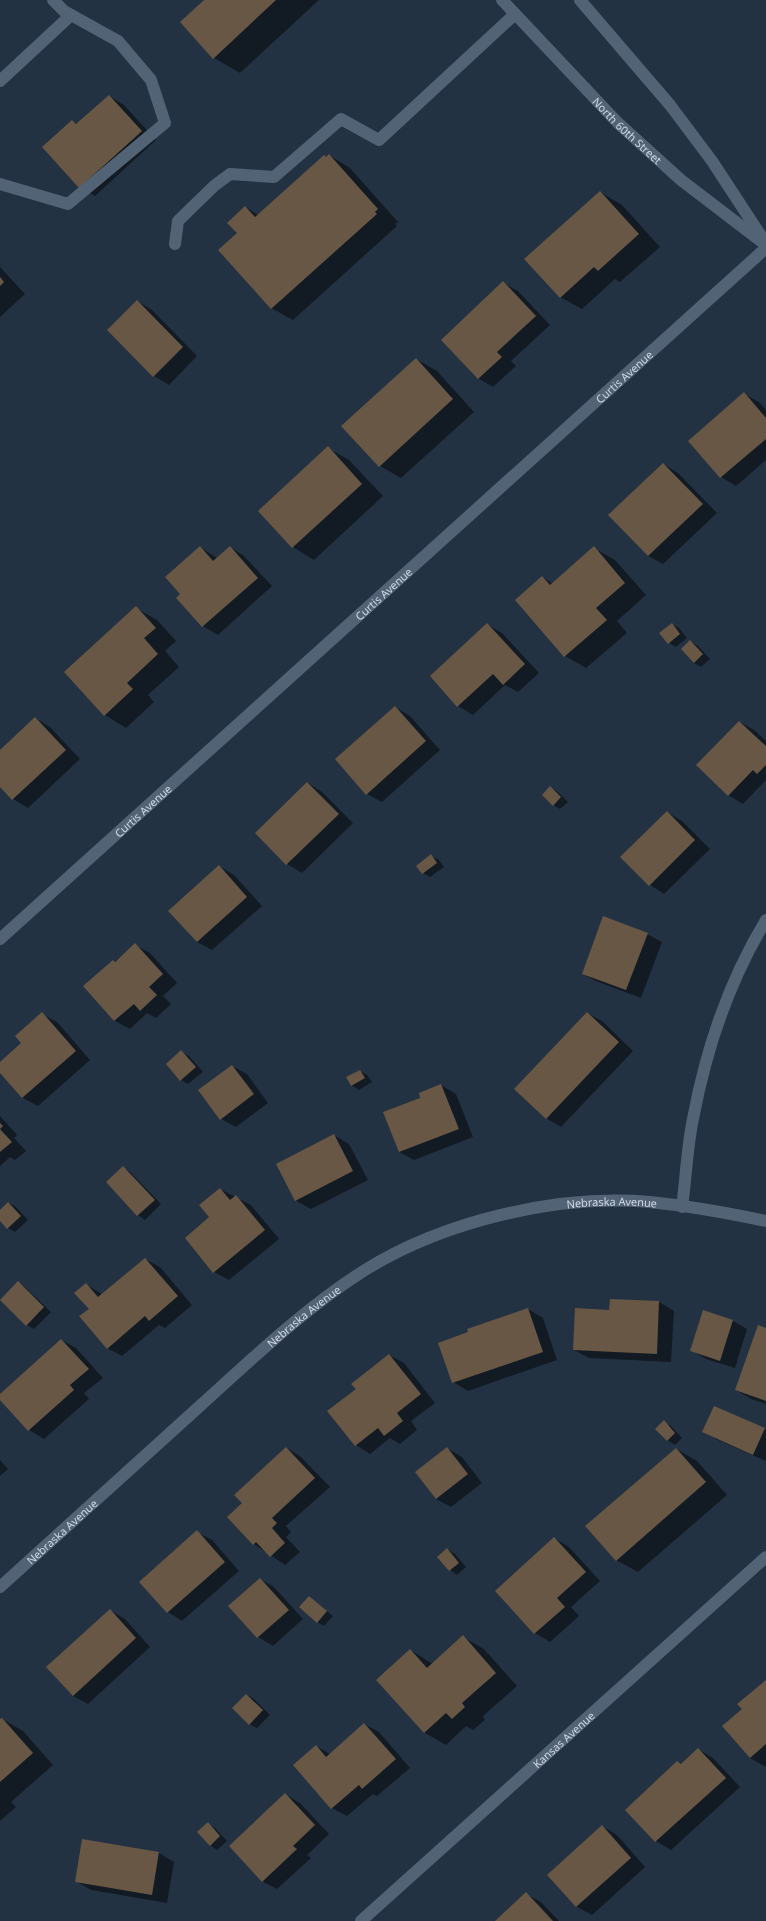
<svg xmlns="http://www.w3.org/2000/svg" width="766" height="1921" viewBox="0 0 766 1921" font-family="'Noto Sans',sans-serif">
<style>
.shadow{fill:#0007}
.building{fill:#685744}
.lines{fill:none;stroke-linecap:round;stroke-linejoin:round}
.lane{stroke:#536376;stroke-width:12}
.street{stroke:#536376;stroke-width:12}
.secondary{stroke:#536376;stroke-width:12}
.labels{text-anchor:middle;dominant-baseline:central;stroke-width:4;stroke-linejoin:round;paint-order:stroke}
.street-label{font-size:11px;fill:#d0d9e4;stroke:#1a2838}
</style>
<rect width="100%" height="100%" fill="#233243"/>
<g class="shadow">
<path d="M 205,0 L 319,0 L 240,73 L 214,58 Z"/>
<path d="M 109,96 L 124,105 L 156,140 L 95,196 L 80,187 L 72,121 L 78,124 Z"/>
<path d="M 329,155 L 350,168 L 398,222 L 395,224 L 397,226 L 293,320 L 271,308 L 238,233 L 246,207 L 258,215 Z"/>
<path d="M 600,192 L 622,205 L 660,247 L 620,282 L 615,279 L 582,309 L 560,297 Z"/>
<path d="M 0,267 L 25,294 L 0,317 Z"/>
<path d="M 503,283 L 518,291 L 550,325 L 511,361 L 516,366 L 493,387 L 479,379 L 442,340 Z"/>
<path d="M 137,301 L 152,310 L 197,356 L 169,385 L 154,376 Z"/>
<path d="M 416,359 L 437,371 L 474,412 L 401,478 L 380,466 Z"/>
<path d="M 744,394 L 759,402 L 766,410 L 766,460 L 736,486 L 721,477 L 690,441 Z"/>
<path d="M 328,448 L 349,460 L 383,496 L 314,560 L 293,547 L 259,511 Z"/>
<path d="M 663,464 L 678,473 L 717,513 L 663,564 L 648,556 L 610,515 Z"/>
<path d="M 200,547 L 217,558 L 230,547 L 244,556 L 272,586 L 218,635 L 203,626 L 181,594 Z"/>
<path d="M 594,548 L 615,560 L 646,595 L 617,621 L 627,633 L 586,668 L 565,656 L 516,600 L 542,577 L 553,584 Z"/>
<path d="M 136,608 L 157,620 L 176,641 L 165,651 L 179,667 L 148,695 L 154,702 L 126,728 L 105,715 Z"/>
<path d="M 672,624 L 679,628 L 687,638 L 676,647 L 669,643 Z"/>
<path d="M 488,625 L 502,633 L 539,673 L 518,692 L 505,685 L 473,715 L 458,706 Z"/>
<path d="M 690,641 L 698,646 L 710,659 L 701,667 L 694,663 Z"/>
<path d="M 395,707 L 410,716 L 440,750 L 382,802 L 367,794 Z"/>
<path d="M 35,718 L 50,727 L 80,759 L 28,808 L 13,799 L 0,786 L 0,751 Z"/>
<path d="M 740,722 L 754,730 L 766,741 L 766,780 L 743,804 L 728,795 Z"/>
<path d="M 308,783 L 322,792 L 353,823 L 302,873 L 287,864 L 256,833 Z"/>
<path d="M 551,788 L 558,792 L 568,802 L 560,809 L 553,805 Z"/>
<path d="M 667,812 L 682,821 L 710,849 L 664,894 L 650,885 Z"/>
<path d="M 431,856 L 439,860 L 444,867 L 430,877 L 423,873 Z"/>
<path d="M 219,866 L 234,875 L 262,906 L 212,950 L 197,942 Z"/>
<path d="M 647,934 L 662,942 L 641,998 L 598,982 L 583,974 Z"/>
<path d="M 135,945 L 150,953 L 177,983 L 163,996 L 171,1004 L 156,1018 L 147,1013 L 130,1029 L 115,1021 L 84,986 Z"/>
<path d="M 587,1013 L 602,1021 L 633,1051 L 561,1127 L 546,1118 Z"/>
<path d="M 42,1014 L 57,1022 L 90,1060 L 38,1106 L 23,1098 L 0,1072 L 0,1064 L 23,1043 Z"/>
<path d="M 181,1052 L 189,1056 L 203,1072 L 188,1084 L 181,1080 L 167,1064 Z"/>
<path d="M 232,1066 L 247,1074 L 268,1103 L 236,1127 L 221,1119 Z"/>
<path d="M 360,1071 L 367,1075 L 372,1082 L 359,1090 L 351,1085 Z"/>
<path d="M 441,1085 L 456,1094 L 473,1137 L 414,1160 L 399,1152 L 422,1098 Z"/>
<path d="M 0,1116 L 17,1135 L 14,1138 L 26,1151 L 15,1160 L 10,1157 L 0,1166 Z"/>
<path d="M 334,1135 L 349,1144 L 368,1180 L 311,1209 L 296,1201 Z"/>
<path d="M 123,1167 L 130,1172 L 161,1204 L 145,1220 L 138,1215 L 107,1183 Z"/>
<path d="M 220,1189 L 251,1205 L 279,1239 L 229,1280 L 214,1272 L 210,1217 Z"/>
<path d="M 9,1203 L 16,1207 L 28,1220 L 15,1232 L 8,1228 L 0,1219 L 0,1211 Z"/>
<path d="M 145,1259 L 160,1267 L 192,1305 L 165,1328 L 159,1325 L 122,1356 L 107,1348 L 86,1284 L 103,1295 Z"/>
<path d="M 18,1282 L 25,1287 L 51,1312 L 34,1329 L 27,1325 Z"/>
<path d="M 659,1302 L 674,1311 L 671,1362 L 589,1358 L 574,1350 L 610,1311 Z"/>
<path d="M 528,1309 L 543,1318 L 557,1360 L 468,1391 L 453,1382 Z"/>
<path d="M 733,1321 L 747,1329 L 735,1368 L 706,1359 L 691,1350 Z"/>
<path d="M 766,1329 L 766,1404 L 751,1399 L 736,1390 Z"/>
<path d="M 61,1340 L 76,1348 L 103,1378 L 84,1393 L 89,1399 L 44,1439 L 29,1430 L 0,1398 L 0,1395 Z"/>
<path d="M 389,1355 L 404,1363 L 435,1403 L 411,1421 L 417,1430 L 400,1444 L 390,1438 L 370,1454 L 356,1445 L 357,1389 Z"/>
<path d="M 664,1422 L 671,1426 L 682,1438 L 675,1445 L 667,1440 Z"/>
<path d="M 764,1429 L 766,1430 L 766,1461 L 718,1440 L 704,1432 Z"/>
<path d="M 287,1448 L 301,1457 L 330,1487 L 286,1526 L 291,1532 L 286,1537 L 300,1552 L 285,1565 L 254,1544 L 229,1517 L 243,1503 Z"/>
<path d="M 447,1448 L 462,1457 L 482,1483 L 451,1507 L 436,1499 Z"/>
<path d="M 676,1449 L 697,1461 L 727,1495 L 638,1572 L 616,1560 Z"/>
<path d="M 0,1460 L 8,1469 L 0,1476 Z"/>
<path d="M 197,1532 L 212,1540 L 239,1571 L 182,1621 L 168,1612 Z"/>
<path d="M 554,1538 L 569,1547 L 600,1581 L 571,1607 L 579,1616 L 550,1642 L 535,1633 L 497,1591 Z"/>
<path d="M 447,1549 L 455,1554 L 466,1567 L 457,1575 L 450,1570 L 438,1557 Z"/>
<path d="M 260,1579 L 274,1587 L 303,1619 L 273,1646 L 258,1637 L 230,1606 Z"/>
<path d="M 309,1597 L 333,1616 L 324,1626 L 317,1622 Z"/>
<path d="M 110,1610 L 125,1619 L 150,1647 L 88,1704 L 73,1696 Z"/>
<path d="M 463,1637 L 484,1649 L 517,1686 L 483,1716 L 485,1720 L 473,1730 L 466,1726 L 446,1745 L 425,1733 L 377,1680 L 410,1650 L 433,1664 Z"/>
<path d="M 766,1681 L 766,1767 L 750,1758 L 743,1709 Z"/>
<path d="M 247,1695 L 254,1699 L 270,1715 L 257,1728 L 249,1724 Z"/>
<path d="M 2,1719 L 23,1731 L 53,1765 L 11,1802 L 16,1807 L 0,1821 L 0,1721 Z"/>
<path d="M 364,1724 L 379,1732 L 410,1768 L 377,1796 L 373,1794 L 347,1816 L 332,1808 L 316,1746 L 330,1754 Z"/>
<path d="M 698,1749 L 713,1758 L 740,1787 L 671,1850 L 656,1841 L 641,1795 L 678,1762 L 682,1764 Z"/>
<path d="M 285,1794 L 300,1803 L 329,1834 L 307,1855 L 311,1858 L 277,1889 L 262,1881 Z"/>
<path d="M 208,1823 L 215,1828 L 227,1841 L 217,1850 L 210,1845 Z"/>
<path d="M 602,1826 L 617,1835 L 645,1867 L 592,1915 L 577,1907 L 548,1875 Z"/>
<path d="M 83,1840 L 159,1853 L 174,1862 L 167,1903 L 91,1890 L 76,1881 Z"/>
<path d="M 526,1894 L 541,1902 L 559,1921 L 497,1921 Z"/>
</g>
<g class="building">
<path d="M 204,0 L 276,0 L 213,59 L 180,22 Z"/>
<path d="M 109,95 L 142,131 L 79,188 L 42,147 L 72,120 L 76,124 Z"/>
<path d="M 329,154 L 378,209 L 375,212 L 377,214 L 271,309 L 218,250 L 237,233 L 227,223 L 245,206 L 255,217 L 324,155 L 326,157 Z"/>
<path d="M 600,191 L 639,234 L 598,271 L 594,267 L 560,298 L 524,259 Z"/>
<path d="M 0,277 L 4,282 L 0,286 Z"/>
<path d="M 503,281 L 536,316 L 497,352 L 502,357 L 478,379 L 441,340 Z"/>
<path d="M 137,300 L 183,347 L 153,377 L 107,330 Z"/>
<path d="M 416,358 L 453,399 L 379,467 L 341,426 Z"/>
<path d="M 744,392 L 766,418 L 766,439 L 720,478 L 688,441 Z"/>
<path d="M 328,446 L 362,484 L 292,548 L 258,511 Z"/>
<path d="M 663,463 L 703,504 L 648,556 L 608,515 Z"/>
<path d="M 200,546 L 213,561 L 230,546 L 258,578 L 202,627 L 176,598 L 180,594 L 165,577 Z"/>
<path d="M 594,546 L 625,583 L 596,608 L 607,620 L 564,657 L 515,600 L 542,576 L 550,585 Z"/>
<path d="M 136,606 L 156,628 L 144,638 L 158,654 L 127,683 L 133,689 L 104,716 L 64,672 Z"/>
<path d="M 487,623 L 525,664 L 503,685 L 493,674 L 457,707 L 430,676 Z"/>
<path d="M 672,623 L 680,634 L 668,644 L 659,633 Z"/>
<path d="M 690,640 L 703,654 L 694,663 L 681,649 Z"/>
<path d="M 395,706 L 426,741 L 366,795 L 335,759 Z"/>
<path d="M 35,717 L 66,750 L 12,800 L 0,787 L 0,750 Z"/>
<path d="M 739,721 L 766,746 L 766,765 L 757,774 L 753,770 L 728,796 L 696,765 Z"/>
<path d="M 307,782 L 339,814 L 286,865 L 255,833 Z"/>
<path d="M 550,786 L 561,797 L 553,806 L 542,795 Z"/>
<path d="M 667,811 L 695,840 L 649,886 L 620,857 Z"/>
<path d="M 431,854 L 437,863 L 422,874 L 416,866 Z"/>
<path d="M 219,865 L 247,897 L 197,942 L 168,911 Z"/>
<path d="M 603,916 L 648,933 L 626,990 L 582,974 Z"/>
<path d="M 135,943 L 163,974 L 149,987 L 157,995 L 140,1011 L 134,1004 L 114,1021 L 83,986 L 113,960 L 115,962 Z"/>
<path d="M 42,1012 L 76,1051 L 22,1098 L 0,1073 L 0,1062 L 21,1043 L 15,1036 Z"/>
<path d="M 587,1012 L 619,1042 L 546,1119 L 514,1089 Z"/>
<path d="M 181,1050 L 196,1067 L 180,1081 L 166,1064 Z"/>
<path d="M 232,1065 L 254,1094 L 220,1120 L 198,1090 Z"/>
<path d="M 360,1070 L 365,1078 L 351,1086 L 346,1077 Z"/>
<path d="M 441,1084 L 459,1129 L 399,1152 L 383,1112 L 420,1098 L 419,1093 Z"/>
<path d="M 0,1123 L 3,1126 L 0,1129 L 12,1142 L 0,1152 Z"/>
<path d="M 334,1134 L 353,1171 L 295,1201 L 276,1164 Z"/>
<path d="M 123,1166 L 155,1200 L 137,1216 L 106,1182 Z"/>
<path d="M 220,1188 L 230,1200 L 236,1195 L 265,1230 L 213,1273 L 185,1238 L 209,1217 L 199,1205 Z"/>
<path d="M 8,1202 L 21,1216 L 7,1229 L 0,1221 L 0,1210 Z"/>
<path d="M 145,1258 L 178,1296 L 149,1321 L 145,1316 L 107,1349 L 79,1316 L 89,1309 L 74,1293 L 86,1283 L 98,1297 Z"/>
<path d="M 18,1281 L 44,1307 L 26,1326 L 0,1300 Z"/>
<path d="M 610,1299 L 659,1301 L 657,1354 L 573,1350 L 575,1308 L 609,1310 Z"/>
<path d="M 528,1308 L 543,1352 L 452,1383 L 438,1343 L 468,1332 L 467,1329 Z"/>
<path d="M 703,1310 L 733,1320 L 720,1361 L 690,1351 Z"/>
<path d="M 758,1325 L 766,1328 L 766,1401 L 735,1390 Z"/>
<path d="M 61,1339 L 89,1369 L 70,1385 L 74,1390 L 28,1431 L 0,1400 L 0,1394 Z"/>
<path d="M 389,1354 L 421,1394 L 397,1413 L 403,1421 L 384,1436 L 378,1428 L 355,1446 L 327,1411 L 356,1389 L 351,1384 Z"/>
<path d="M 714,1406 L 765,1428 L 753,1455 L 702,1432 Z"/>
<path d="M 664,1420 L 675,1433 L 667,1441 L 655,1429 Z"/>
<path d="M 286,1447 L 315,1478 L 272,1518 L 277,1523 L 272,1528 L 285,1543 L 270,1557 L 256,1542 L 253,1545 L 227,1517 L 242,1503 L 234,1495 Z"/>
<path d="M 447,1447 L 468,1474 L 436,1499 L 415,1472 Z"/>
<path d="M 676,1448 L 706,1482 L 616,1561 L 585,1526 Z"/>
<path d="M 197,1530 L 225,1562 L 167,1613 L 139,1582 Z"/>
<path d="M 554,1537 L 586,1572 L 557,1598 L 565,1607 L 534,1634 L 495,1591 Z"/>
<path d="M 447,1548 L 459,1563 L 449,1571 L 437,1557 Z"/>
<path d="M 260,1578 L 289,1610 L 257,1638 L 228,1606 Z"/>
<path d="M 309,1596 L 327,1611 L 317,1623 L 299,1607 Z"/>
<path d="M 110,1609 L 136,1638 L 73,1696 L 46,1667 Z"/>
<path d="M 463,1635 L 496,1673 L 462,1703 L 465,1707 L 452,1719 L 446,1713 L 424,1733 L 376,1680 L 410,1649 L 427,1668 Z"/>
<path d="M 766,1680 L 766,1744 L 750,1758 L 722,1726 L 742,1709 L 737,1704 Z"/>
<path d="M 246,1694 L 263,1710 L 249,1725 L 232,1708 Z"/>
<path d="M 2,1718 L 33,1753 L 0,1782 L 0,1719 Z"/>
<path d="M 364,1723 L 396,1759 L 362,1789 L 359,1785 L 331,1809 L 293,1765 L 316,1745 L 326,1757 Z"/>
<path d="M 698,1748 L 726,1778 L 655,1842 L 625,1810 L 677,1761 L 681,1764 Z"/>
<path d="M 285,1793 L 315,1825 L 293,1846 L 297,1849 L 262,1882 L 229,1846 Z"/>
<path d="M 208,1822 L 220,1836 L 210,1846 L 197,1832 Z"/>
<path d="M 602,1825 L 631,1858 L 576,1907 L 547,1875 Z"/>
<path d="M 82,1839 L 159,1852 L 152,1895 L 75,1882 Z"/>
<path d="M 526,1892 L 553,1921 L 495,1921 Z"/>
</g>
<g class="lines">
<g class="lane">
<path d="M 0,81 L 71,15"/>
<path d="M 0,184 L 68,204 L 165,123 L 151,80 L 118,41 L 64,11 L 53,0"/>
<path d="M 175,244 L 178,221 L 214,186 L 230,174 L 274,177 L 341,119 L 379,140 L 515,14"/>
</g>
<g class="street">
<path id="s1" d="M 0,939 L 766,248"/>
<path d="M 682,1207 C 686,1178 687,1147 693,1119 C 706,1049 729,981 766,920"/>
<path id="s2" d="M 0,1587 C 67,1526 134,1466 201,1405 C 253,1358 305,1308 365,1270 C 444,1221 557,1194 650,1202 C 689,1206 728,1213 766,1221"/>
<path id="s3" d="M 361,1921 L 766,1557"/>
</g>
<g class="secondary">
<path id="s4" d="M 502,0 L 618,123 L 681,180 L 766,245"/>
<path d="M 580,0 L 670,105 L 712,161 L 763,239"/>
</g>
</g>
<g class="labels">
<g class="street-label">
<text stroke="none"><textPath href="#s4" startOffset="181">North 60th Street</textPath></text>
<text stroke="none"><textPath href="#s1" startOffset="840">Curtis Avenue</textPath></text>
<text stroke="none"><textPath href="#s1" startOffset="516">Curtis Avenue</textPath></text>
<text stroke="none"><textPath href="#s1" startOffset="192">Curtis Avenue</textPath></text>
<text stroke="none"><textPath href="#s2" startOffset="743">Nebraska Avenue</textPath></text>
<text stroke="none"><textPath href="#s2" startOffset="407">Nebraska Avenue</textPath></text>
<text stroke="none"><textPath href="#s2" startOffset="83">Nebraska Avenue</textPath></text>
<text stroke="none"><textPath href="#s3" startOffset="272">Kansas Avenue</textPath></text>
</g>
</g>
</svg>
